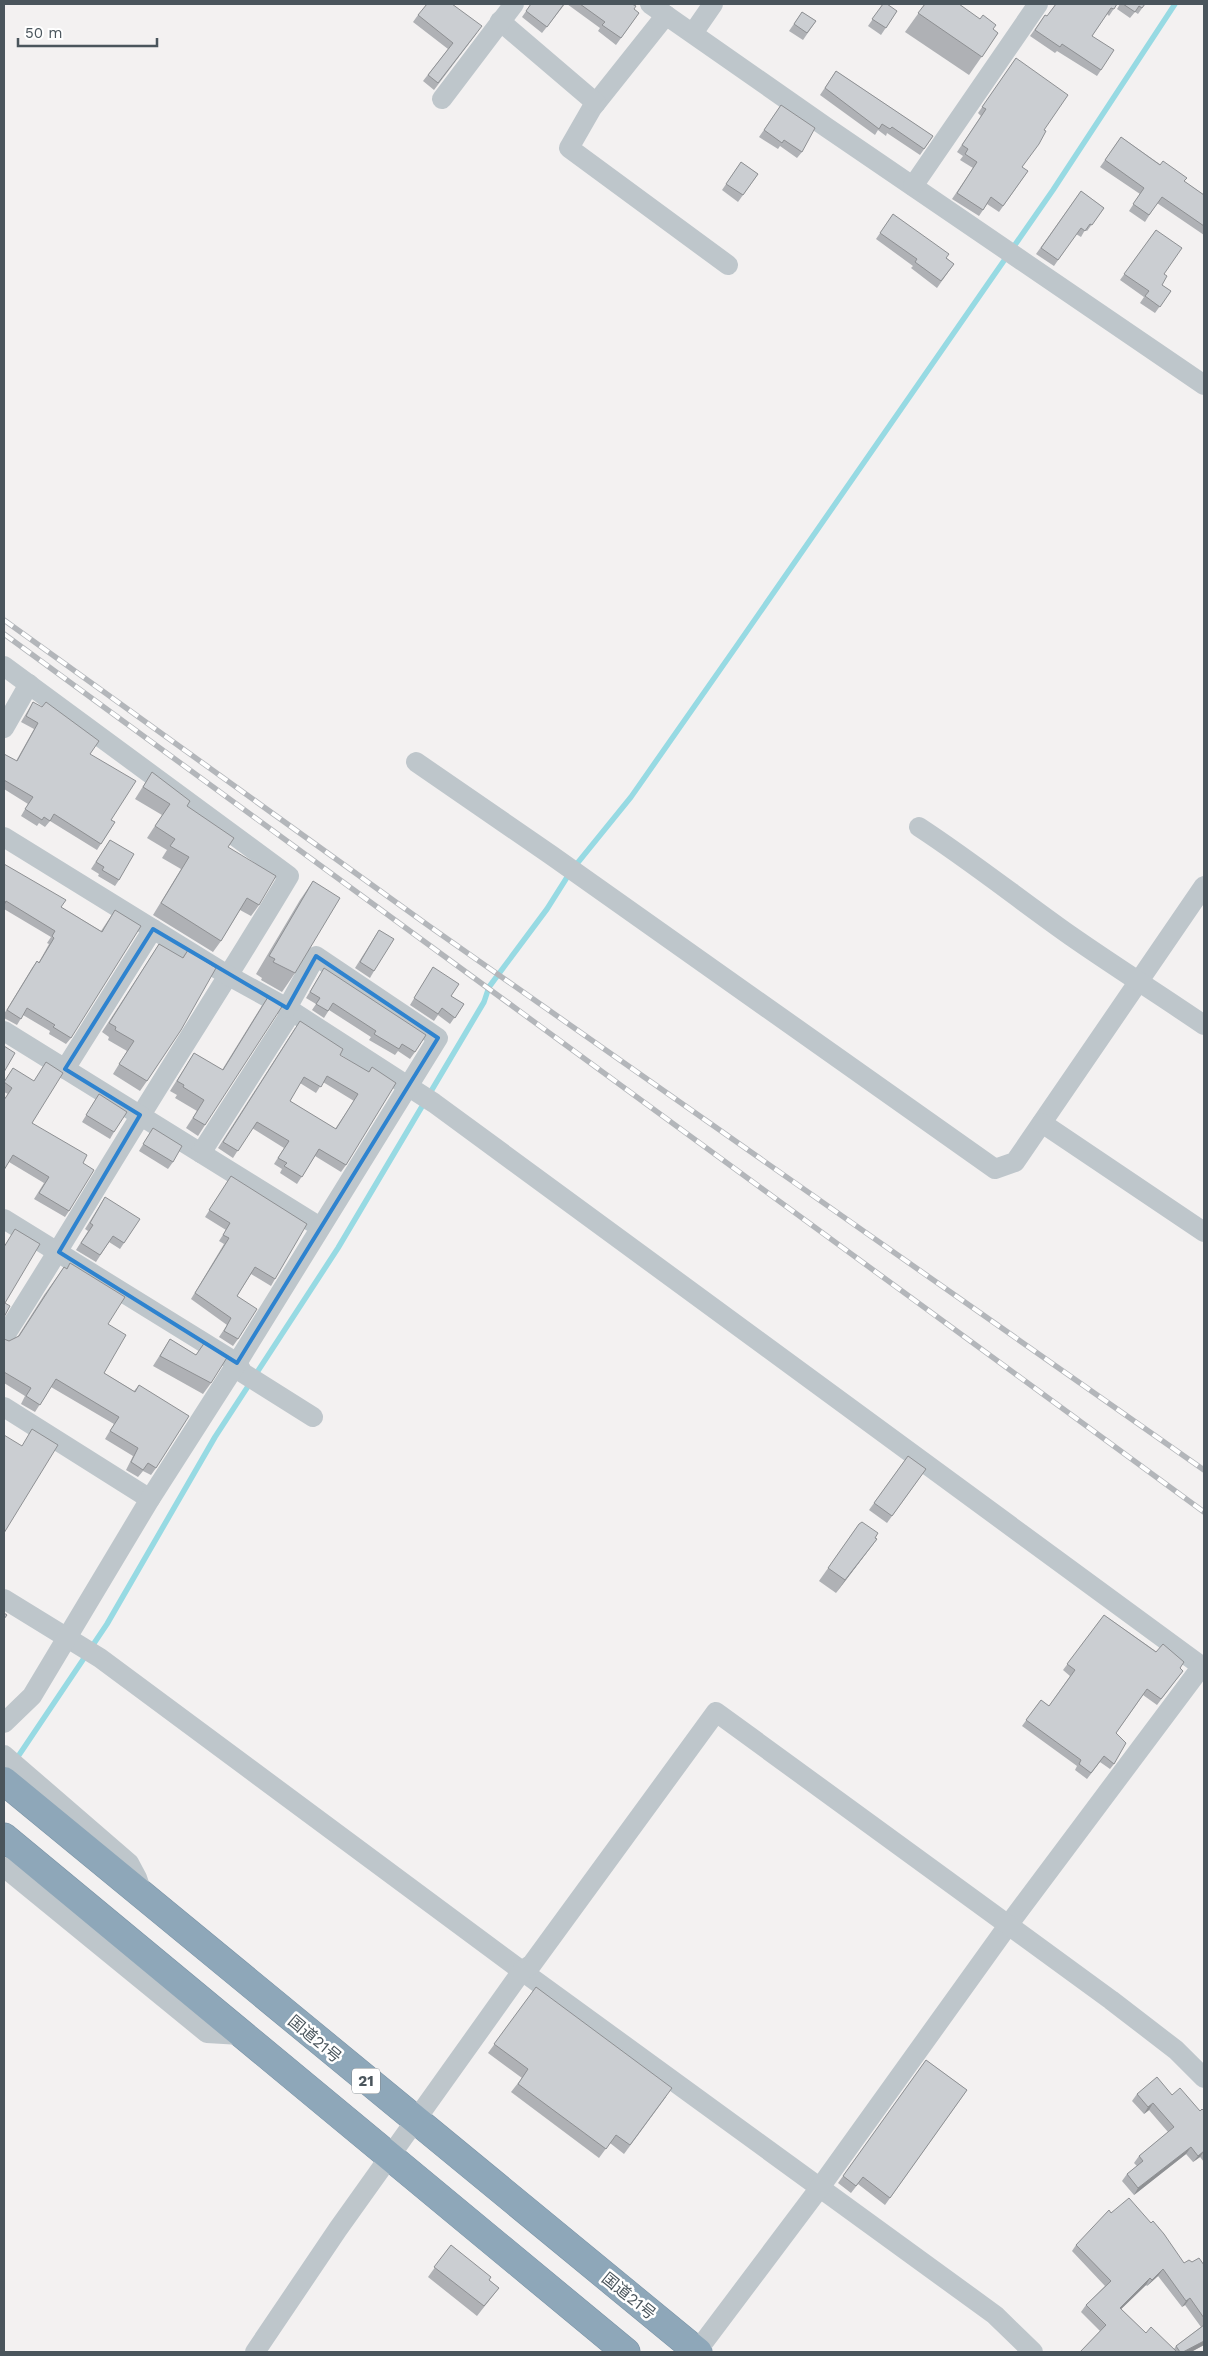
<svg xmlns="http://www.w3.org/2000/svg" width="1208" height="2356" viewBox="0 0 1208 2356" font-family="'Work Sans','Noto Sans JP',sans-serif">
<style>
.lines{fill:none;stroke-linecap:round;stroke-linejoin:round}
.stream{stroke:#97dae3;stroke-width:5.5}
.highway-casing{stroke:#7992a5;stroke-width:29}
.street{stroke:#bec6cb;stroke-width:20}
.highway{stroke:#8ea7b9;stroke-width:28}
.rail-casing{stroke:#b3b6ba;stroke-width:5.5}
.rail{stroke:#fff;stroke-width:4;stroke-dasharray:11;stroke-linecap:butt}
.wall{fill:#afb1b5;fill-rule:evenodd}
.shaded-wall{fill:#8e9093}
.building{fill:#cbced2;stroke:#8e9093;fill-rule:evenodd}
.marked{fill:none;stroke:#2e83cf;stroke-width:4;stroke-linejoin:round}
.labels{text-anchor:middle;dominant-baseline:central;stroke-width:5;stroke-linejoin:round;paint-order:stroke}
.shield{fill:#fff;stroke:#80888d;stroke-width:1}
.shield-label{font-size:15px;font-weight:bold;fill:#4a555c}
.street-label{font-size:16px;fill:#4a555c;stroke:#fff}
</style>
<rect width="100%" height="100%" fill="#f3f1f1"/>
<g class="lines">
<path class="stream" d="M 15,1761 L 107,1624 L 215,1437 L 338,1248 L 484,1002 L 489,987 L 547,909 L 571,871 L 631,797 L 738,644 L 1053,190 L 1175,4"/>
<defs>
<g id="highway">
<path d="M 4,1781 L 698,2352"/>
<path d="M 4,1837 L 626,2352"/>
</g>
</defs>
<use href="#highway" class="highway-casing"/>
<g class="street">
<path d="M 650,4 L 826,127 L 1204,385"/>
<path d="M 666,15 L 592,108 L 569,148 L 728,265"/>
<path d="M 500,21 L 596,103"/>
<path d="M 693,33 L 713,4"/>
<path d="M 442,99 L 514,4"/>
<path d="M 913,186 L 1038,4"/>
<path d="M 4,666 L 289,876 C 241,957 190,1035 141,1115 C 95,1189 51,1264 4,1337"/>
<path d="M 4,728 L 29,684"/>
<path d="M 416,762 L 551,855 L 995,1169 L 1015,1162 L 1204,886"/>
<path d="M 919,827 C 971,861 1020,900 1071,936 C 1114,966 1160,995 1204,1025"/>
<path d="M 4,837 L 229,976 L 287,1008 L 434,1103 L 1204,1668"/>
<path d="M 4,1031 L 320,1227"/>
<path d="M 65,1069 L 153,929"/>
<path d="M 1042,1123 L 1204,1232"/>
<path d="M 201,1153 L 292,1011"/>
<path d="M 4,1219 L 237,1363 L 243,1373 L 313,1417"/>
<path d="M 4,1407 L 150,1499"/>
<path d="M 4,1599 L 100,1658 L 522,1971 L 995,2315 L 1033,2352"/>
<path d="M 4,1723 L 32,1696 L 150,1499 L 237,1363 L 438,1038 L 316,956 L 287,1008"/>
<path d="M 4,1755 L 129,1863 L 137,1878 L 142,1893"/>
<path d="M 4,1867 L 207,2033 L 241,2035"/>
<path d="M 697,2351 L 821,2186 L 1009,1924 L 1202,1666"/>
<path d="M 255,2352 L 338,2229 L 522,1971 L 532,1964 L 716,1712 L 1111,2000 L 1176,2050 L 1204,2078"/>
</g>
<use href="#highway" class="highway"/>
<defs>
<g id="rail">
<path d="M 4,620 L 429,926 L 1204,1470"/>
<path d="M 4,634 L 1204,1512"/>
</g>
</defs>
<use href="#rail" class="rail-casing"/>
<use href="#rail" class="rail"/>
</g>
<g class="wall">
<path d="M 531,4 L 565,4 L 542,33 L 522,17 Z"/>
<path d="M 567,4 L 632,4 L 634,9 L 639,13 L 616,45 L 598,31 L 600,28 Z"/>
<path d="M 883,4 L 897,11 L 881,35 L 868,26 Z"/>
<path d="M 925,4 L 993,29 L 998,33 L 969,75 L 905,32 Z"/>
<path d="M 1117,4 L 1109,16 L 1107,14 L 1092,36 L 1101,70 L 1097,76 L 1057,51 L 1055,53 L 1030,36 L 1045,15 L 1047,16 Z"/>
<path d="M 1120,4 L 1145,4 L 1138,14 L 1135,12 L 1130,18 L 1117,9 Z"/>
<path d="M 802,12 L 816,21 L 803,40 L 789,31 Z"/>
<path d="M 418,15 L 477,33 L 434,90 L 423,81 L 448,49 L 413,22 Z"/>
<path d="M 1016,58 L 1044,130 L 1022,167 L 1028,171 L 999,212 L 987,204 L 979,216 L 952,199 L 973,168 L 960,160 L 963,156 L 957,152 L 981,116 L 978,113 Z"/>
<path d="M 836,71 L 933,136 L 920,155 L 887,133 L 886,136 L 878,130 L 875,135 L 820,95 Z"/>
<path d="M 781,105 L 802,152 L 797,158 L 780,146 L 778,149 L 759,137 Z"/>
<path d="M 1121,137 L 1204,195 L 1204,235 L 1157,203 L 1145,222 L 1129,211 L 1140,194 L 1100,167 Z"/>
<path d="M 741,162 L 758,174 L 738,202 L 722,190 Z"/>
<path d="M 1081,191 L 1104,208 L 1087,231 L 1085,230 L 1081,237 L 1076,234 L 1054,266 L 1036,254 Z"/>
<path d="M 893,214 L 954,264 L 937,288 L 911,268 L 913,266 L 876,239 Z"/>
<path d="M 1156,230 L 1164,274 L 1162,285 L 1171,291 L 1155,313 L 1140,303 L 1144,297 L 1120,280 Z"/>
<path d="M 33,702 L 90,754 L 111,820 L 115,822 L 97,850 L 50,821 L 45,827 L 39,823 L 37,826 L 21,816 L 28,804 L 4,789 L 4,754 L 16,761 L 34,729 L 21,722 Z"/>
<path d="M 152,772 L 228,847 L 259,905 L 251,916 L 240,910 L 221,941 L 213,952 L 153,915 L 181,869 L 162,858 L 167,850 L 147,838 L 162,815 L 135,799 Z"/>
<path d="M 110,840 L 119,880 L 115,886 L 98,876 L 99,874 L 91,869 Z"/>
<path d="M 4,864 L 61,907 L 101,931 L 115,910 L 71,1038 L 66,1044 L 49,1034 L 50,1031 L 23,1015 L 17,1025 L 4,1018 L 4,1014 L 32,968 L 37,961 L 39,962 L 49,944 L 47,943 L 51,937 L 4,909 Z"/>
<path d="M 313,881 L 295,973 L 282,992 L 261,980 L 262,978 L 256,974 L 300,900 Z"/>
<path d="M 379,930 L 374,971 L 370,978 L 355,968 Z"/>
<path d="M 159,944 L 182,958 L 188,950 L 147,1081 L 140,1091 L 113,1074 L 127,1051 L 108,1040 L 109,1037 L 102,1032 Z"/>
<path d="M 433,967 L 451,996 L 464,1004 L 450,1024 L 438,1015 L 434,1021 L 410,1005 Z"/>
<path d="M 324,968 L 415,1052 L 410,1059 L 398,1051 L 395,1055 L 369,1040 L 371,1037 L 329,1010 L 324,1018 L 312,1010 L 316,1004 L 306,998 Z"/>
<path d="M 268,997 L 205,1125 L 198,1136 L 186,1128 L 197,1111 L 175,1098 L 177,1095 L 170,1091 L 194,1053 L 222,1070 L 261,1007 Z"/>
<path d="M 295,1028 L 368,1072 L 372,1067 L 346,1165 L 341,1172 L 315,1156 L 297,1184 L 280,1173 L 282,1169 L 274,1164 L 284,1148 L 252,1128 L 233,1158 L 218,1148 ZM 323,1082 L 354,1101 L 335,1129 L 290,1101 L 300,1083 L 316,1093 Z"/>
<path d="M 13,1068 L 32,1123 L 83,1163 L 69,1211 L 65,1217 L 34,1199 L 44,1183 L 9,1162 L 8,1094 L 4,1092 L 4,1082 Z"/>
<path d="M 99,1094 L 114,1132 L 110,1139 L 82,1122 Z"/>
<path d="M 153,1128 L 173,1162 L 168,1169 L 139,1151 Z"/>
<path d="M 231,1176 L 275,1279 L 271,1286 L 251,1274 L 237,1296 L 238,1339 L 233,1346 L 219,1337 L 227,1325 L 191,1299 L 224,1244 L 219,1241 L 226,1230 L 205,1217 Z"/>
<path d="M 105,1197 L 124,1243 L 120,1249 L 109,1242 L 96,1262 L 76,1250 L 88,1231 L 85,1229 Z"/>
<path d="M 70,1263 L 108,1324 L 104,1373 L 134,1391 L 139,1385 L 156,1468 L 151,1475 L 143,1471 L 138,1477 L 126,1470 L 133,1456 L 105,1439 L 114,1424 L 51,1387 L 35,1412 L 21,1404 L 25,1396 L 4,1383 L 4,1339 L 9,1341 L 18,1336 L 44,1295 L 64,1267 L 66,1269 Z"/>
<path d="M 170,1339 L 196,1355 L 205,1342 L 211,1383 L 203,1394 L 153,1366 Z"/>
<path d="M 908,1456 L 926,1469 L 887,1523 L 869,1510 Z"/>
<path d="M 859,1524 L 877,1539 L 836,1593 L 819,1581 Z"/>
<path d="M 1104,1615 L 1180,1668 L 1179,1676 L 1157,1705 L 1143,1695 L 1116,1733 L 1114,1764 L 1110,1769 L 1100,1762 L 1087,1779 L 1075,1770 L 1077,1766 L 1022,1726 L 1041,1700 L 1049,1706 L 1070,1676 L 1063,1670 Z"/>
<path d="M 536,1987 L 666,2097 L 624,2154 L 610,2143 L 599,2158 L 511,2092 L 522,2078 L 488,2053 Z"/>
<path d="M 926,2060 L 967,2090 L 885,2205 L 858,2184 L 851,2193 L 838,2183 Z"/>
<path d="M 1137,2094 L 1172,2095 L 1200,2111 L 1204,2111 L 1204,2162 L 1200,2157 L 1193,2162 L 1186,2154 L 1134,2195 L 1122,2181 L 1127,2174 L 1137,2166 L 1134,2163 L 1139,2156 L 1168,2132 L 1149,2110 L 1144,2114 L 1132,2101 Z"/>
<path d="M 1111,2213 L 1184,2263 L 1192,2262 L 1204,2265 L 1204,2345 L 1191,2352 L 1080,2352 L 1100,2331 L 1081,2312 L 1086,2305 L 1105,2286 L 1072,2251 L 1076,2245 ZM 1158,2276 L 1182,2307 L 1185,2305 L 1201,2327 L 1176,2346 L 1174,2349 L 1146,2333 L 1121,2309 L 1146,2285 L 1147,2286 Z"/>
<path d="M 451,2245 L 489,2280 L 499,2288 L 477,2316 L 428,2277 Z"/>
</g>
<g class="shaded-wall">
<path d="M 877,1539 L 868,1551 L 836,1593 L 845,1580 Z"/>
<path d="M 1153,2103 L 1149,2110 L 1144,2114 L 1148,2107 Z"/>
<path d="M 1191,2147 L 1186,2154 L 1134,2195 L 1138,2188 Z"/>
<path d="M 1204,2151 L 1200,2157 L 1193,2162 L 1198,2156 Z"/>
<path d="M 1163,2269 L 1158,2276 L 1147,2286 L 1152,2280 Z"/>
<path d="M 1150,2278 L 1146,2285 L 1115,2315 L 1120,2308 Z"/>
<path d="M 1190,2298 L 1185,2305 L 1182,2307 L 1186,2301 Z"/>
<path d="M 1204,2341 L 1204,2345 L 1191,2352 L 1183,2352 Z"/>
</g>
<g class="building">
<path d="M 427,4 L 452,4 L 482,26 L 438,83 L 428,75 L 453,43 L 418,15 Z"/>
<path d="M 531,4 L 564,4 L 547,27 L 526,11 Z"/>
<path d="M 580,4 L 632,4 L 636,6 L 634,9 L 639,13 L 621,38 L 602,25 L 605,22 Z"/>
<path d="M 883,4 L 887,4 L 897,11 L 886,28 L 872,19 Z"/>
<path d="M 925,4 L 959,4 L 980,19 L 983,15 L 996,25 L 993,29 L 998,33 L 982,57 L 918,13 Z"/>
<path d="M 1056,4 L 1117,4 L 1114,9 L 1111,8 L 1092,36 L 1114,50 L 1101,70 L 1062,44 L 1060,47 L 1035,30 L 1045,15 L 1047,16 Z"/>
<path d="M 1123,4 L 1145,4 L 1142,8 L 1139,6 L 1135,12 Z"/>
<path d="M 802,12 L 816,21 L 807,33 L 794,24 Z"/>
<path d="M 1016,58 L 1068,95 L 1044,130 L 1046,131 L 1039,144 L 1022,167 L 1028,171 L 1003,206 L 991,197 L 983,210 L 957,193 L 977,162 L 965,154 L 968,149 L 962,145 L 986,109 L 982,107 Z"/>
<path d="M 836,71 L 933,136 L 924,149 L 892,127 L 890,129 L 882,124 L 879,129 L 825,88 Z"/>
<path d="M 781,105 L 815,128 L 802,152 L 784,140 L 782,143 L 764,130 Z"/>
<path d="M 1121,137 L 1160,165 L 1163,161 L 1187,178 L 1184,181 L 1204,195 L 1204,226 L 1162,197 L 1149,215 L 1133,204 L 1144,188 L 1105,160 Z"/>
<path d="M 741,162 L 758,174 L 743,195 L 726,184 Z"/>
<path d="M 1081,191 L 1104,208 L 1092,225 L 1090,224 L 1085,231 L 1081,228 L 1058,260 L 1041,248 Z"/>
<path d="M 893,214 L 949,254 L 946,258 L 954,264 L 941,281 L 915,262 L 917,259 L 880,233 Z"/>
<path d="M 1156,230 L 1182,248 L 1164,274 L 1167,276 L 1162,285 L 1171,291 L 1160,307 L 1145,296 L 1149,291 L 1124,274 Z"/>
<path d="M 33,702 L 42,707 L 46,702 L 99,741 L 90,754 L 136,781 L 111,820 L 115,822 L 101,844 L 54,814 L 50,821 L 44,817 L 42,820 L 25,809 L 33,797 L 4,780 L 4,754 L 17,761 L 38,723 L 26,716 Z"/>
<path d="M 152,772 L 190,801 L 187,806 L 234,838 L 228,847 L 276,876 L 259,905 L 247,898 L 221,941 L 161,903 L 189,857 L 170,846 L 175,839 L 155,826 L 170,804 L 143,787 Z"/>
<path d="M 110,840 L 134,854 L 119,880 L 102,870 L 104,867 L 96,862 Z"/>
<path d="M 4,864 L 66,900 L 61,907 L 102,932 L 115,910 L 141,926 L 71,1038 L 53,1027 L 55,1025 L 27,1008 L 21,1019 L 7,1010 L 37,961 L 39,963 L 54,938 L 52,936 L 55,931 L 6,901 L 4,905 Z"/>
<path d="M 313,881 L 340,898 L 295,973 L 273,962 L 275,959 L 269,956 Z"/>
<path d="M 379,930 L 394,939 L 374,971 L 360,962 Z"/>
<path d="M 159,944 L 183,958 L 188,950 L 216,968 L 181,1030 L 147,1081 L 119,1064 L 134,1041 L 115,1030 L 116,1027 L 109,1023 Z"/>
<path d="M 433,967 L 459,984 L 451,996 L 464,1004 L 455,1018 L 442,1008 L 438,1014 L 414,998 Z"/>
<path d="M 324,968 L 426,1035 L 415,1052 L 402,1044 L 399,1049 L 374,1034 L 376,1031 L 333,1003 L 328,1011 L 316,1004 L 320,998 L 310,992 Z"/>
<path d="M 268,997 L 283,1005 L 205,1125 L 193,1118 L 204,1100 L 183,1087 L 184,1085 L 177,1081 L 194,1053 L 223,1070 Z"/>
<path d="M 300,1021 L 343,1049 L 340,1055 L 369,1072 L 372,1067 L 396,1083 L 346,1165 L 319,1149 L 302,1177 L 284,1166 L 287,1163 L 278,1158 L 289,1141 L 257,1122 L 238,1151 L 223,1142 ZM 327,1076 L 358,1094 L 336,1129 L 290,1101 L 304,1077 L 321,1087 Z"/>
<path d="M 4,1046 L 15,1053 L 4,1072 Z"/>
<path d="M 46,1062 L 63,1073 L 32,1123 L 87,1155 L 83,1163 L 94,1170 L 69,1211 L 39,1193 L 49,1177 L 13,1155 L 4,1170 L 4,1100 L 12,1088 L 4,1082 L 13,1068 L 34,1081 Z"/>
<path d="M 99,1094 L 127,1112 L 114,1132 L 86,1115 Z"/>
<path d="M 153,1128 L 182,1146 L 173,1162 L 143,1144 Z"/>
<path d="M 231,1176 L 307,1224 L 275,1279 L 255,1267 L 237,1296 L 257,1309 L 238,1339 L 224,1331 L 231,1318 L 195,1293 L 229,1238 L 223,1235 L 230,1223 L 209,1210 Z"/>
<path d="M 105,1197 L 140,1219 L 124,1243 L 113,1236 L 100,1255 L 81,1243 L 93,1225 L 90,1223 Z"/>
<path d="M 15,1229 L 40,1244 L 5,1303 L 10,1306 L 4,1317 L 4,1247 Z"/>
<path d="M 70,1263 L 125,1297 L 108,1324 L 126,1335 L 104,1373 L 135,1392 L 139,1385 L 189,1416 L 156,1468 L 148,1463 L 143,1470 L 131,1462 L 138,1448 L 110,1431 L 119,1417 L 56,1379 L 40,1405 L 26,1396 L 31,1388 L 4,1372 L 4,1339 L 9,1341 L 19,1336 L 50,1288 L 64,1267 L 67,1269 Z"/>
<path d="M 170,1339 L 196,1355 L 205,1342 L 228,1356 L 211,1383 L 160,1356 Z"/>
<path d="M 32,1429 L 58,1445 L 4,1533 L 4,1435 L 22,1446 Z"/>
<path d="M 908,1456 L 926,1469 L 892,1516 L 874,1503 Z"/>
<path d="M 862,1522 L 878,1533 L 875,1538 L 877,1539 L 845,1580 L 828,1568 L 859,1524 Z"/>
<path d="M 4,1613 L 7,1615 L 4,1619 Z"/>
<path d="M 1104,1615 L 1156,1652 L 1163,1644 L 1184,1662 L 1180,1668 L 1183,1671 L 1161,1699 L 1147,1689 L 1116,1733 L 1126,1743 L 1114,1764 L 1104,1756 L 1091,1773 L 1079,1764 L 1081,1760 L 1026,1720 L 1041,1700 L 1049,1706 L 1075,1670 L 1067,1664 Z"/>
<path d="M 536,1987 L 672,2088 L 630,2145 L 616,2135 L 606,2149 L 518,2084 L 528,2069 L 494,2044 Z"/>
<path d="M 926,2060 L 967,2090 L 890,2198 L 863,2177 L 856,2186 L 843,2176 Z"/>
<path d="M 1157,2077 L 1172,2095 L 1180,2088 L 1200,2111 L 1202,2109 L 1204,2111 L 1204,2151 L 1198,2156 L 1191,2147 L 1138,2188 L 1127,2174 L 1143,2161 L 1139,2156 L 1174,2127 L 1153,2103 L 1148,2107 L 1137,2094 Z"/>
<path d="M 1129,2198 L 1151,2223 L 1153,2221 L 1164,2234 L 1184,2263 L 1189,2260 L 1192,2262 L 1199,2258 L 1204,2265 L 1204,2318 L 1190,2298 L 1186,2301 L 1163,2269 L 1152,2280 L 1150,2278 L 1120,2308 L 1146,2333 L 1151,2327 L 1177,2352 L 1080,2352 L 1106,2325 L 1086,2305 L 1111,2281 L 1076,2245 L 1109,2210 L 1111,2213 Z"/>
<path d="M 451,2245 L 491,2277 L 489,2280 L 499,2288 L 484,2306 L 434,2267 Z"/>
<path d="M 1204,2325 L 1204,2341 L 1183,2352 L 1180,2352 L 1176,2346 Z"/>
</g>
<path class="marked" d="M 153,929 L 287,1008 L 316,956 L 438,1038 L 237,1363 L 59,1252 L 140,1115 L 65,1069 Z"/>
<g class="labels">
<rect class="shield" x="352" y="2068.5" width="28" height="25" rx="4"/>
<g class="shield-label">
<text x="366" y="2081">21</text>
</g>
<g class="street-label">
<text transform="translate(315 2039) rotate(40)">国道21号</text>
<text transform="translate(629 2296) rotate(39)">国道21号</text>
</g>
</g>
<rect width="1208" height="2356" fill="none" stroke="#4a555c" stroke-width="10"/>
<path d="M18 38v8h139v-8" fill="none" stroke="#4a555c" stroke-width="2.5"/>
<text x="25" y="38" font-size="15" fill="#4a555c" stroke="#ffffff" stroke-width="4" paint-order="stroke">50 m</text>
</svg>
